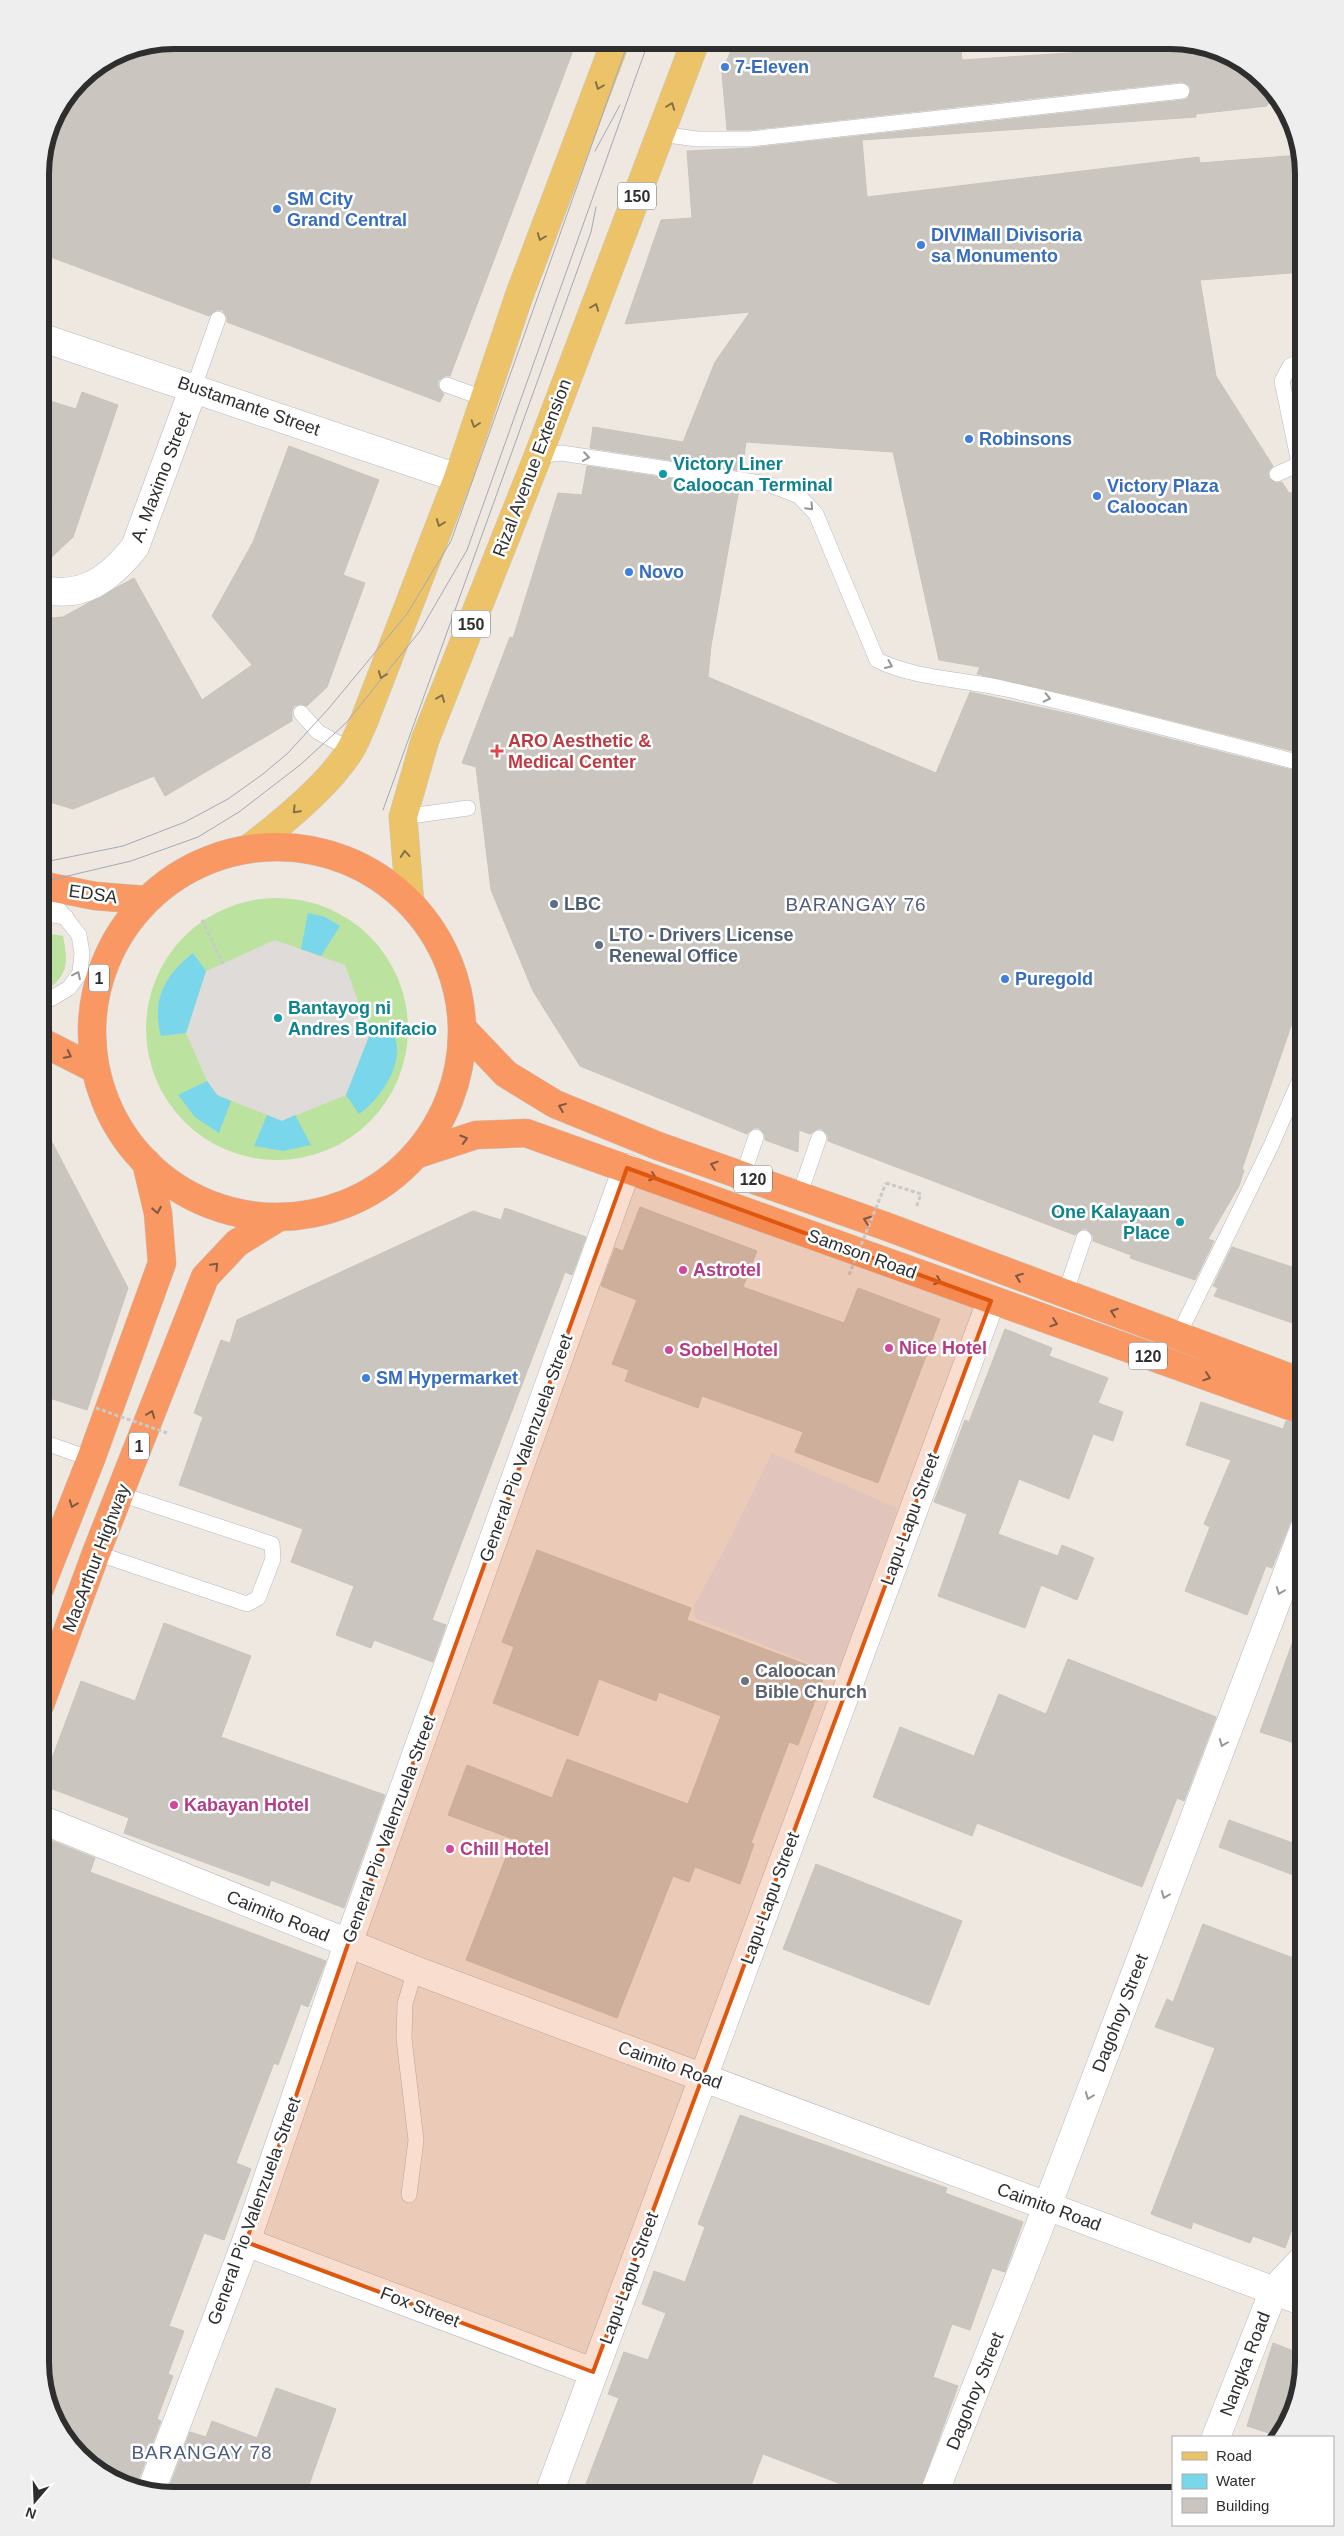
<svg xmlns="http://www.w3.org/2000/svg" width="1344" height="2536" viewBox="0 0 1344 2536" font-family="Arial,sans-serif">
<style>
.industrial{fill:#e2e1e8}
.green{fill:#bce2a0}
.plaza{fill:#dfdbd8}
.water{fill:#79d6eb}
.building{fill:#cac6bf;stroke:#cac3ba}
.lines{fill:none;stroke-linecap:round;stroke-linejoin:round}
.lane-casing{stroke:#b4b8c0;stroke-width:16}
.street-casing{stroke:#b4b8c0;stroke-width:29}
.primary-casing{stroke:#c9c9c9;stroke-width:29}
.highway-casing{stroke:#c9c9c9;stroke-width:29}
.path{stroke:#c9c9c9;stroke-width:3;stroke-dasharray:4 2.5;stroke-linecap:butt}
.lane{stroke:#fff;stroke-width:15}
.street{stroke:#fff;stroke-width:28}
.primary{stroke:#ecc368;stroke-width:28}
.highway{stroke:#f99862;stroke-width:28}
.tram{stroke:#a4a8b7;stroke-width:1}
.path-bridge{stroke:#c9c9c9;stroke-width:3;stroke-dasharray:4 2.5;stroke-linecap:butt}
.oneway{stroke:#847148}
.oneway2{stroke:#969696}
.oneway3{stroke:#7f5843}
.marked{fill:#df570e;fill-opacity:0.2;stroke:#df570e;stroke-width:4;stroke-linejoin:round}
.shop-dot{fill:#3f7fe0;stroke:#fff;stroke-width:2}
.culture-dot{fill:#0f9aa8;stroke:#fff;stroke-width:2}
.health-dot{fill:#e0444e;stroke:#fff;stroke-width:2}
.service-dot{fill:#5c6f8a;stroke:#fff;stroke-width:2}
.hotel-dot{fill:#d1479c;stroke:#fff;stroke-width:2}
.worship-dot{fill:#6b7280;stroke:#fff;stroke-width:2}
.labels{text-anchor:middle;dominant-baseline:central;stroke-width:5;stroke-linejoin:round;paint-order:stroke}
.shield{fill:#fff;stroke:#6d6d6d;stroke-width:1}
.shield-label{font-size:16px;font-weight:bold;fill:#2e2e2e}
.shop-label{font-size:18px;font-weight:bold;fill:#366cbe;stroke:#fff;text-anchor:start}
.street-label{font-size:18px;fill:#2e2e2e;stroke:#fff}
.culture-label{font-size:18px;font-weight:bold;fill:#0d838f;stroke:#fff;text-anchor:start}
.health-label{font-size:18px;font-weight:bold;fill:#be3a42;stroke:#fff;text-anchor:start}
.service-label{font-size:18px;font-weight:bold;fill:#4e5e75;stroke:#fff;text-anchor:start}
.hotel-label{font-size:18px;font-weight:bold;fill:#b23c85;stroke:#fff;text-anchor:start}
.worship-label{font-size:18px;font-weight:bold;fill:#5b616d;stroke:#fff;text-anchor:start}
.neighbourhood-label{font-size:19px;letter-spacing:1px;fill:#4f5b7e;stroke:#fff}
.rim{fill:none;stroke:#2e2e2e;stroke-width:6}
</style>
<rect width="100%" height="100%" fill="#eee8e1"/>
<path class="industrial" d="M 772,1453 L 897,1508 L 839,1675 L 695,1618 L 694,1606 L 728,1543 Z"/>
<g class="green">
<circle cx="277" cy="1029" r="131"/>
<path d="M 40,932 L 63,936 C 68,962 69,974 46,991 L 40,988 Z"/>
</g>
<path class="plaza" d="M 275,940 L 345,965 L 370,1034 L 346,1095 L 282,1121 L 217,1095 L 207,1081 L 186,1033 L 206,971 Z"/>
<g class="water">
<path d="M 308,913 L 325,917 L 340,926 L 321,956 L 301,949 Z"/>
<path d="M 193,953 L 206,971 L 186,1033 L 161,1036 C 151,1000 165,975 193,953 Z"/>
<path d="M 393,1029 C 394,1035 397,1042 397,1048 C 398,1073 378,1101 359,1114 L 346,1095 L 370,1034 Z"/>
<path d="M 207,1081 L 217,1095 L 231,1101 L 219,1133 L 195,1117 L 178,1095 Z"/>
<path d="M 267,1115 L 282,1121 L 295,1115 L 311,1145 L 283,1151 L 254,1146 Z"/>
</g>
<g class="building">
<path d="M 173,40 L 577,40 L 450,376 L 445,376 L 438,381 L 438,387 L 444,394 L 440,402 L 227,322 L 227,317 L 222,310 L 216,310 L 209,316 L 40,253 L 40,165 L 50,122 L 79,79 L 123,50 Z"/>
<path d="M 735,40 L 960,40 L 962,60 L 1191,45 L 1192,56 L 1214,53 L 1252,67 L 1278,102 L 1267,104 L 1267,106 L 1196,114 L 1196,117 L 862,140 L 867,197 L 1199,157 L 1200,163 L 1300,155 L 1304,173 L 1304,272 L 1200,280 L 1216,376 L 1273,466 L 1268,473 L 1269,478 L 1276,483 L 1282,482 L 1289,493 L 1304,492 L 1304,754 L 1083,698 L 977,674 L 980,667 L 939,660 L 893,452 L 746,442 L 742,471 L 590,448 L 593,427 L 683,442 L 715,362 L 750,312 L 625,324 L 661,220 L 692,218 L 687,151 L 751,148 L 1183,100 L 1188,98 L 1191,90 L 1189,85 L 1181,82 L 749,130 L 727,130 L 722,73 Z"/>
<path d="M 82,392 L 118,405 L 73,537 L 40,568 L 40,398 L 76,409 Z"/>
<path d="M 289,446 L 379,480 L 343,575 L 365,583 L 327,687 L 307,706 L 300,704 L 294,706 L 292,711 L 292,721 L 165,796 L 154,776 L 73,809 L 40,799 L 40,619 L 63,617 L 134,578 L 202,700 L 252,665 L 212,616 L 253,542 Z"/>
<path d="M 587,466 L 739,489 L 711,646 L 708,677 L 936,773 L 970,692 L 1079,716 L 1304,773 L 1304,988 L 1242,1169 L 1244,1170 L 1239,1186 L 1208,1239 L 1214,1241 L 1195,1280 L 1130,1258 L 1131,1255 L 1093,1241 L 1093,1236 L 1087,1229 L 1082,1229 L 1075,1235 L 828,1141 L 828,1136 L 822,1129 L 817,1129 L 810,1134 L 799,1130 L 798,1152 L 765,1140 L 765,1135 L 759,1128 L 754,1128 L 747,1134 L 580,1066 L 533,991 L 491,890 L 476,767 L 462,763 L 510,637 L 513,638 L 558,493 L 582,495 Z"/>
<path d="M 40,1119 L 128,1288 L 87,1410 L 40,1395 Z"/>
<path d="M 640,1207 L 757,1251 L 743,1287 L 844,1323 L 858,1288 L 940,1319 L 878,1483 L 795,1452 L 803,1432 L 702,1396 L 698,1408 L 625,1381 L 629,1370 L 612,1364 L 637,1300 L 601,1286 L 615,1248 L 623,1251 Z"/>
<path d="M 505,1208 L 586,1237 L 572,1275 L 565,1272 L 432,1620 L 446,1625 L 433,1662 L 374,1640 L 371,1648 L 336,1635 L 354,1586 L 291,1562 L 303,1529 L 179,1485 L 203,1417 L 194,1413 L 221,1340 L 230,1343 L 237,1320 L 473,1211 L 501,1220 Z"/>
<path d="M 1232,1247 L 1304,1271 L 1304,1327 L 1214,1296 L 1218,1288 L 1213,1286 Z"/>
<path d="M 1005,1329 L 1052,1348 L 1049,1356 L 1108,1378 L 1098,1403 L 1123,1412 L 1113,1441 L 1093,1434 L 1069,1499 L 1019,1479 L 998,1534 L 1058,1556 L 1062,1545 L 1094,1558 L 1077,1600 L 1041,1585 L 1025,1628 L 938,1596 L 967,1514 L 934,1502 L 965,1420 L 969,1422 Z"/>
<path d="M 1201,1402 L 1283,1429 L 1286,1421 L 1304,1426 L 1304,1514 L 1295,1517 L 1290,1523 L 1272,1568 L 1266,1566 L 1247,1615 L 1185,1591 L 1210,1527 L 1204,1524 L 1231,1460 L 1186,1445 Z"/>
<path d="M 537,1550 L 691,1608 L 687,1620 L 826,1672 L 798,1745 L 789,1742 L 751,1843 L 754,1844 L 740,1884 L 695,1867 L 689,1882 L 673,1876 L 617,2018 L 466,1960 L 513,1839 L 448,1815 L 467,1765 L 552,1798 L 567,1759 L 688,1804 L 721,1716 L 659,1692 L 656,1701 L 599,1679 L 578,1736 L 493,1703 L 514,1647 L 502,1642 Z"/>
<path d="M 1301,1619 L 1304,1620 L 1304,1746 L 1260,1732 Z"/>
<path d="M 164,1623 L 251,1656 L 221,1737 L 385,1795 L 344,1908 L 271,1880 L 269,1886 L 124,1833 L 129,1818 L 42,1785 L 81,1681 L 135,1701 Z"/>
<path d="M 1068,1659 L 1216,1717 L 1184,1801 L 1177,1798 L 1142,1887 L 977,1823 L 972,1836 L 873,1797 L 900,1727 L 974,1756 L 999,1694 L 1046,1714 Z"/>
<path d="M 1229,1820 L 1304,1847 L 1304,1879 L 1219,1847 Z"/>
<path d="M 40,1836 L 95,1858 L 90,1872 L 326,1961 L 308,2007 L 301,2004 L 278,2065 L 274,2063 L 236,2163 L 251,2169 L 224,2240 L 204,2233 L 169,2326 L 184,2331 L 168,2374 L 173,2376 L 157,2419 L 161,2421 L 136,2486 L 99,2473 L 50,2414 L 40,2363 Z"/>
<path d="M 816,1864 L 962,1921 L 929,2005 L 783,1949 Z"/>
<path d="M 1203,1924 L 1304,1962 L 1304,2197 L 1285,2248 L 1253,2236 L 1250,2243 L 1193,2222 L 1191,2229 L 1151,2214 L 1215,2048 L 1155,2027 L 1167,1999 L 1173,2002 Z"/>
<path d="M 740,2115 L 947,2188 L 945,2193 L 1023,2222 L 1005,2272 L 992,2268 L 970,2330 L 952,2324 L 933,2377 L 958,2386 L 918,2496 L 872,2496 L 763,2454 L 747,2496 L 602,2496 L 584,2489 L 619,2398 L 608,2394 L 624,2352 L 648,2360 L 666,2313 L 642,2304 L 654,2271 L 685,2282 L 705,2227 L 698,2224 Z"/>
<path d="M 1273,2343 L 1304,2355 L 1304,2363 L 1281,2437 L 1247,2426 Z"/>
<path d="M 276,2388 L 336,2409 L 305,2496 L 166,2496 L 190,2432 L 206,2437 L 212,2421 L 257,2438 Z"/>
</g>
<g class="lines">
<defs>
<g id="lane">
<path d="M 660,134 L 697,139 L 750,139 L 1182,91"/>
<path d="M 447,385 L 483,398"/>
<path d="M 194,387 L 218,319"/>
<path d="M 538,456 L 561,453 L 768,484 L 799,496 L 816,514 L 877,660 C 915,679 964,679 1006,689 C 1106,712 1205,738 1304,764"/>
<path d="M 1299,463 L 1282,381 L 1290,366 L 1304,360"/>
<path d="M 1277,474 L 1304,462"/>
<path d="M 301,713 L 318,732 L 351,750"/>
<path d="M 403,817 L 468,808"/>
<path d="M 40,913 L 66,917"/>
<path d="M 40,1005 L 69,988 L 80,973 L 82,953 L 79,935 L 40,886"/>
<path d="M 743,1175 L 756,1137"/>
<path d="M 799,1196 L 819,1138"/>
<path d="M 1065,1294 L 1084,1238"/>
<path d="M 1178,1336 L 1271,1146 L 1304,1070"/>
<path d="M 40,1441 L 91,1459"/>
<path d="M 96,1553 L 247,1604 L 258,1598 L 273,1559 L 272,1544 L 120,1494"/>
<path d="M 409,2195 L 416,2140 L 404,2039 L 405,2004 L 415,1970"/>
</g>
<g id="street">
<path d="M 40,337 L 458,478"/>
<path d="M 40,589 C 83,600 110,578 135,547 L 194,387"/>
<path d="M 40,1819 L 415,1970 L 1304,2302"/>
<path d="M 246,2242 L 593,2372"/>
<path d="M 1216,2437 L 1274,2290 L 1304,2258"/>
<path d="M 151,2491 L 246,2242 L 348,1944 L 627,1168"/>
<path d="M 548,2496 L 991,1301"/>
<path d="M 933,2496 L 1035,2238 L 1304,1529"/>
</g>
<g id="primary">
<path d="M 248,849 C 281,824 330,784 351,749 C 356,740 360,730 364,721 L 458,478 L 519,296 L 616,40"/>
<path d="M 410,903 L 403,817 L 425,740 L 538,456 L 696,40"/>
</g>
<g id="highway">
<circle cx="277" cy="1032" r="185"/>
<path d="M 40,885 L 95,896 L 146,900"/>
<path d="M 463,1029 L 506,1074 L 555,1104 L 658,1146 L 885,1226 L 1304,1383"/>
<path d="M 40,1041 L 95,1069"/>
<path d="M 418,1154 L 476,1135 L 526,1133 L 1304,1411"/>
<path d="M 40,1588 L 91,1459 L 162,1263 L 158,1213 L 146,1162"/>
<path d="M 40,1705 L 96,1553 L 205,1277 L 237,1243 L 279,1217"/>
</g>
</defs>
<use href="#lane" class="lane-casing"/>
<use href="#street" class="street-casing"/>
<use href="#primary" class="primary-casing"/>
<use href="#highway" class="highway-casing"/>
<g class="path">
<path d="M 202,920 L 223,964"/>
<path d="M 886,1183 L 921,1194 L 917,1205 L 915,1204"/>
</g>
<use href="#lane" class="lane"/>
<use href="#street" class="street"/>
<use href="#primary" class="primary"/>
<use href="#highway" class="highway"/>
<g class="tram">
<path d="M 595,151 L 620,105"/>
<path d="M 383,810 L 580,263 L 591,232 L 596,207"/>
<path d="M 40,863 L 123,846 L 185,822 L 228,799 L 263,774 L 288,753 L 329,708 L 407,614 L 451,541 L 629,40"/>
<path d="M 40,881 L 59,878 L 131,861 L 198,837 L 239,812 L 300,765 L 346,723 L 420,631 L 467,550 L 649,40"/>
</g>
<g class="path-bridge">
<path d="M 849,1275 L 886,1183"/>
<path d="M 96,1408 L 167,1433"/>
</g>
</g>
<defs><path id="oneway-chevron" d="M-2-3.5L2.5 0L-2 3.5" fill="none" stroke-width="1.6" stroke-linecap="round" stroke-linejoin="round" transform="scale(1.25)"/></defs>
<g class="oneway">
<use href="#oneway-chevron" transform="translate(599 86) rotate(111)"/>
<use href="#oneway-chevron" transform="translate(671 106) rotate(-69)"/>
<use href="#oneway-chevron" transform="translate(541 237) rotate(111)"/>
<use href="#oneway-chevron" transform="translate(595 307) rotate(-69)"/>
<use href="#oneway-chevron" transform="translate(475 424) rotate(108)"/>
<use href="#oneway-chevron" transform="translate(440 523) rotate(111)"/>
<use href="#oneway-chevron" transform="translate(382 675) rotate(111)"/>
<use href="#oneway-chevron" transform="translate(441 698) rotate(-68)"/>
<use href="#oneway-chevron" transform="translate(296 810) rotate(134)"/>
<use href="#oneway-chevron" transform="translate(405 854) rotate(-95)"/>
</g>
<g class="oneway2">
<use href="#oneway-chevron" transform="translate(586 457) rotate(8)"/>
<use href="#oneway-chevron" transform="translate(810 507) rotate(47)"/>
<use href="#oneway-chevron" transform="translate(889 665) rotate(24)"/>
<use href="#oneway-chevron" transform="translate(1047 698) rotate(13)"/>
<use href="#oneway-chevron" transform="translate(77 975) rotate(-64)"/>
<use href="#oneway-chevron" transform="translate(1280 1591) rotate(111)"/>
<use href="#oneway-chevron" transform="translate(1223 1743) rotate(111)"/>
<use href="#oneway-chevron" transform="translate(1165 1895) rotate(111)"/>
<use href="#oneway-chevron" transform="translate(1089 2096) rotate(111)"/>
</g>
<g class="oneway3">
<use href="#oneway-chevron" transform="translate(68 1055) rotate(27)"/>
<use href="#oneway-chevron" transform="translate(562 1107) rotate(-158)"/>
<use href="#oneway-chevron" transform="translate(464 1139) rotate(-17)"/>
<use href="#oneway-chevron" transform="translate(714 1165) rotate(-161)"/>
<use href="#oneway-chevron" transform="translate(653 1177) rotate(20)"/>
<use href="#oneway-chevron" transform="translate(157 1210) rotate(79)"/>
<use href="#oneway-chevron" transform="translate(867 1220) rotate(-160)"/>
<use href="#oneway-chevron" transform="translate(215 1266) rotate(-46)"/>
<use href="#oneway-chevron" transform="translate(1019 1277) rotate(-159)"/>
<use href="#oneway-chevron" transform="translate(938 1281) rotate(20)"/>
<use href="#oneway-chevron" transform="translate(1114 1312) rotate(-160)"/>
<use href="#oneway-chevron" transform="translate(1054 1323) rotate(19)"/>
<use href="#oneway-chevron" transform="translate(1207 1377) rotate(19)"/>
<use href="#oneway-chevron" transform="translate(151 1414) rotate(-69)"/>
<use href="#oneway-chevron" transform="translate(73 1504) rotate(111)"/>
</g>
<path class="marked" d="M 627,1168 L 991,1301 L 593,2372 L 246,2242 L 348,1944 Z"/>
<g class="shop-dot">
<circle cx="725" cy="67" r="5"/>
<circle cx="277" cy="209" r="5"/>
<circle cx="921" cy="245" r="5"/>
<circle cx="969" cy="439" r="5"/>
<circle cx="1097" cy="496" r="5"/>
<circle cx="629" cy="572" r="5"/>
<circle cx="1005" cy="979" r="5"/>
<circle cx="366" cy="1378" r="5"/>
</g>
<g class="culture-dot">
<circle cx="663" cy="474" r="5"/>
<circle cx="278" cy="1018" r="5"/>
<circle cx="1180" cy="1222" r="5"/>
</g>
<path class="health-dot" d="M494.5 743.5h5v5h5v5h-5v5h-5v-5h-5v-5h5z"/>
<g class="service-dot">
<circle cx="554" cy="904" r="5"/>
<circle cx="599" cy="945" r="5"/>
</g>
<g class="hotel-dot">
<circle cx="683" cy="1270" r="5"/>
<circle cx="889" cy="1348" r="5"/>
<circle cx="669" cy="1350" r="5"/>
<circle cx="174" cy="1805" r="5"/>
<circle cx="450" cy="1849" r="5"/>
</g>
<circle class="worship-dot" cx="745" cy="1681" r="5"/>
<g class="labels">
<g class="shield">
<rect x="618" y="182.5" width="38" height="27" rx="4"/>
<rect x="452" y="610.5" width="38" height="27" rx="4"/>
<rect x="89" y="964.5" width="20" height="27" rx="4"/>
<rect x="734" y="1165.5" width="38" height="27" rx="4"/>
<rect x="1129" y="1342.5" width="38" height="27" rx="4"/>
<rect x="129" y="1432.5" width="20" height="27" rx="4"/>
</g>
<g class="shield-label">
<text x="637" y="196">150</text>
<text x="471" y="624">150</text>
<text x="99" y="978">1</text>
<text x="753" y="1179">120</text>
<text x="1148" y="1356">120</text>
<text x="139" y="1446">1</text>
</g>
<g class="shop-label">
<text x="735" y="67">7-Eleven</text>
<text x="287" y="199">SM City<tspan x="287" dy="21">Grand Central</tspan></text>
<text x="931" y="235">DIVIMall Divisoria<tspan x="931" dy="21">sa Monumento</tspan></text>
<text x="979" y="439">Robinsons</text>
<text x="1107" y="486">Victory Plaza<tspan x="1107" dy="21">Caloocan</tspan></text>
<text x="639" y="572">Novo</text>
<text x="1015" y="979">Puregold</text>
<text x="376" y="1378">SM Hypermarket</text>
</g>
<g class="street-label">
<text transform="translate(249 406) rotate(19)">Bustamante Street</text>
<text transform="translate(532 468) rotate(-69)">Rizal Avenue Extension</text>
<text transform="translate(161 477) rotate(-69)">A. Maximo Street</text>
<text transform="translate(93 894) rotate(8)">EDSA</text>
<text transform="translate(862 1254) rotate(20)">Samson Road</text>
<text transform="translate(526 1448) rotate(-70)">General Pio Valenzuela Street</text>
<text transform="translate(910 1519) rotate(-70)">Lapu-Lapu Street</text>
<text transform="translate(96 1558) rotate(-69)">MacArthur Highway</text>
<text transform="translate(389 1829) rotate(-70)">General Pio Valenzuela Street</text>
<text transform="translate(770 1898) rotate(-70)">Lapu-Lapu Street</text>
<text transform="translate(278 1916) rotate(22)">Caimito Road</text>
<text transform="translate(1120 2013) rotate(-69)">Dagohoy Street</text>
<text transform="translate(670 2065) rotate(20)">Caimito Road</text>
<text transform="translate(1049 2207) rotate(20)">Caimito Road</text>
<text transform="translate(254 2211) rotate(-70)">General Pio Valenzuela Street</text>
<text transform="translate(629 2278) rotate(-70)">Lapu-Lapu Street</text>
<text transform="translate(420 2307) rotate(21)">Fox Street</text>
<text transform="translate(1245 2364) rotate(-69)">Nangka Road</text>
<text transform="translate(975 2391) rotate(-68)">Dagohoy Street</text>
</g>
<g class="culture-label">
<text x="673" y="464">Victory Liner<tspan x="673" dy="21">Caloocan Terminal</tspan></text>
<text x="288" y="1008">Bantayog ni<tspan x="288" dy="21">Andres Bonifacio</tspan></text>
<text x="1170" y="1212" text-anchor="end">One Kalayaan<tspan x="1170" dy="21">Place</tspan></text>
</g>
<g class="health-label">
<text x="508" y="741">ARO Aesthetic &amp;<tspan x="508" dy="21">Medical Center</tspan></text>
</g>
<g class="service-label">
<text x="564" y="904">LBC</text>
<text x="609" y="935">LTO - Drivers License<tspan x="609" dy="21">Renewal Office</tspan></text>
</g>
<g class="hotel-label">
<text x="693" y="1270">Astrotel</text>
<text x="899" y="1348">Nice Hotel</text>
<text x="679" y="1350">Sobel Hotel</text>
<text x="184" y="1805">Kabayan Hotel</text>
<text x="460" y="1849">Chill Hotel</text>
</g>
<g class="worship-label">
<text x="755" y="1671">Caloocan<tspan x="755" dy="21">Bible Church</tspan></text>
</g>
<g class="neighbourhood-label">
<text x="856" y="904">BARANGAY 76</text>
<text x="202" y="2452">BARANGAY 78</text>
</g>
</g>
<path d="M0 0H1344V2536H0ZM174 49H1170A125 125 0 0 1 1295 174V2362A125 125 0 0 1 1170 2487H174A125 125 0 0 1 49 2362V174A125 125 0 0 1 174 49Z" fill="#eee" fill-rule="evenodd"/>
<path class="rim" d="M174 49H1170A125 125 0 0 1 1295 174V2362A125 125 0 0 1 1170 2487H174A125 125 0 0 1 49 2362V174A125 125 0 0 1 174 49Z"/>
<rect x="1172" y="2436" width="162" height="90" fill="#ffffff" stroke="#ababab"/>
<rect x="1182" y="2452" width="25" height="8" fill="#ecc368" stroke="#ababab"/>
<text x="1216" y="2461" font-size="15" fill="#2e2e2e">Road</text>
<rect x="1182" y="2474" width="25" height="15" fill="#79d6eb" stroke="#ababab"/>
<text x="1216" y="2486" font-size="15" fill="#2e2e2e">Water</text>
<rect x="1182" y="2498" width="25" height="15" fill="#cac6bf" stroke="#ababab"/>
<text x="1216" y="2511" font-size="15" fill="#2e2e2e">Building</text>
<g transform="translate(35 2501) rotate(199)" stroke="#ffffff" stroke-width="4" paint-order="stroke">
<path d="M0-4L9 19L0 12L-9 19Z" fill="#2e2e2e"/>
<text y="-8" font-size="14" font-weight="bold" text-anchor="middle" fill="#2e2e2e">N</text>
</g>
</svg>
